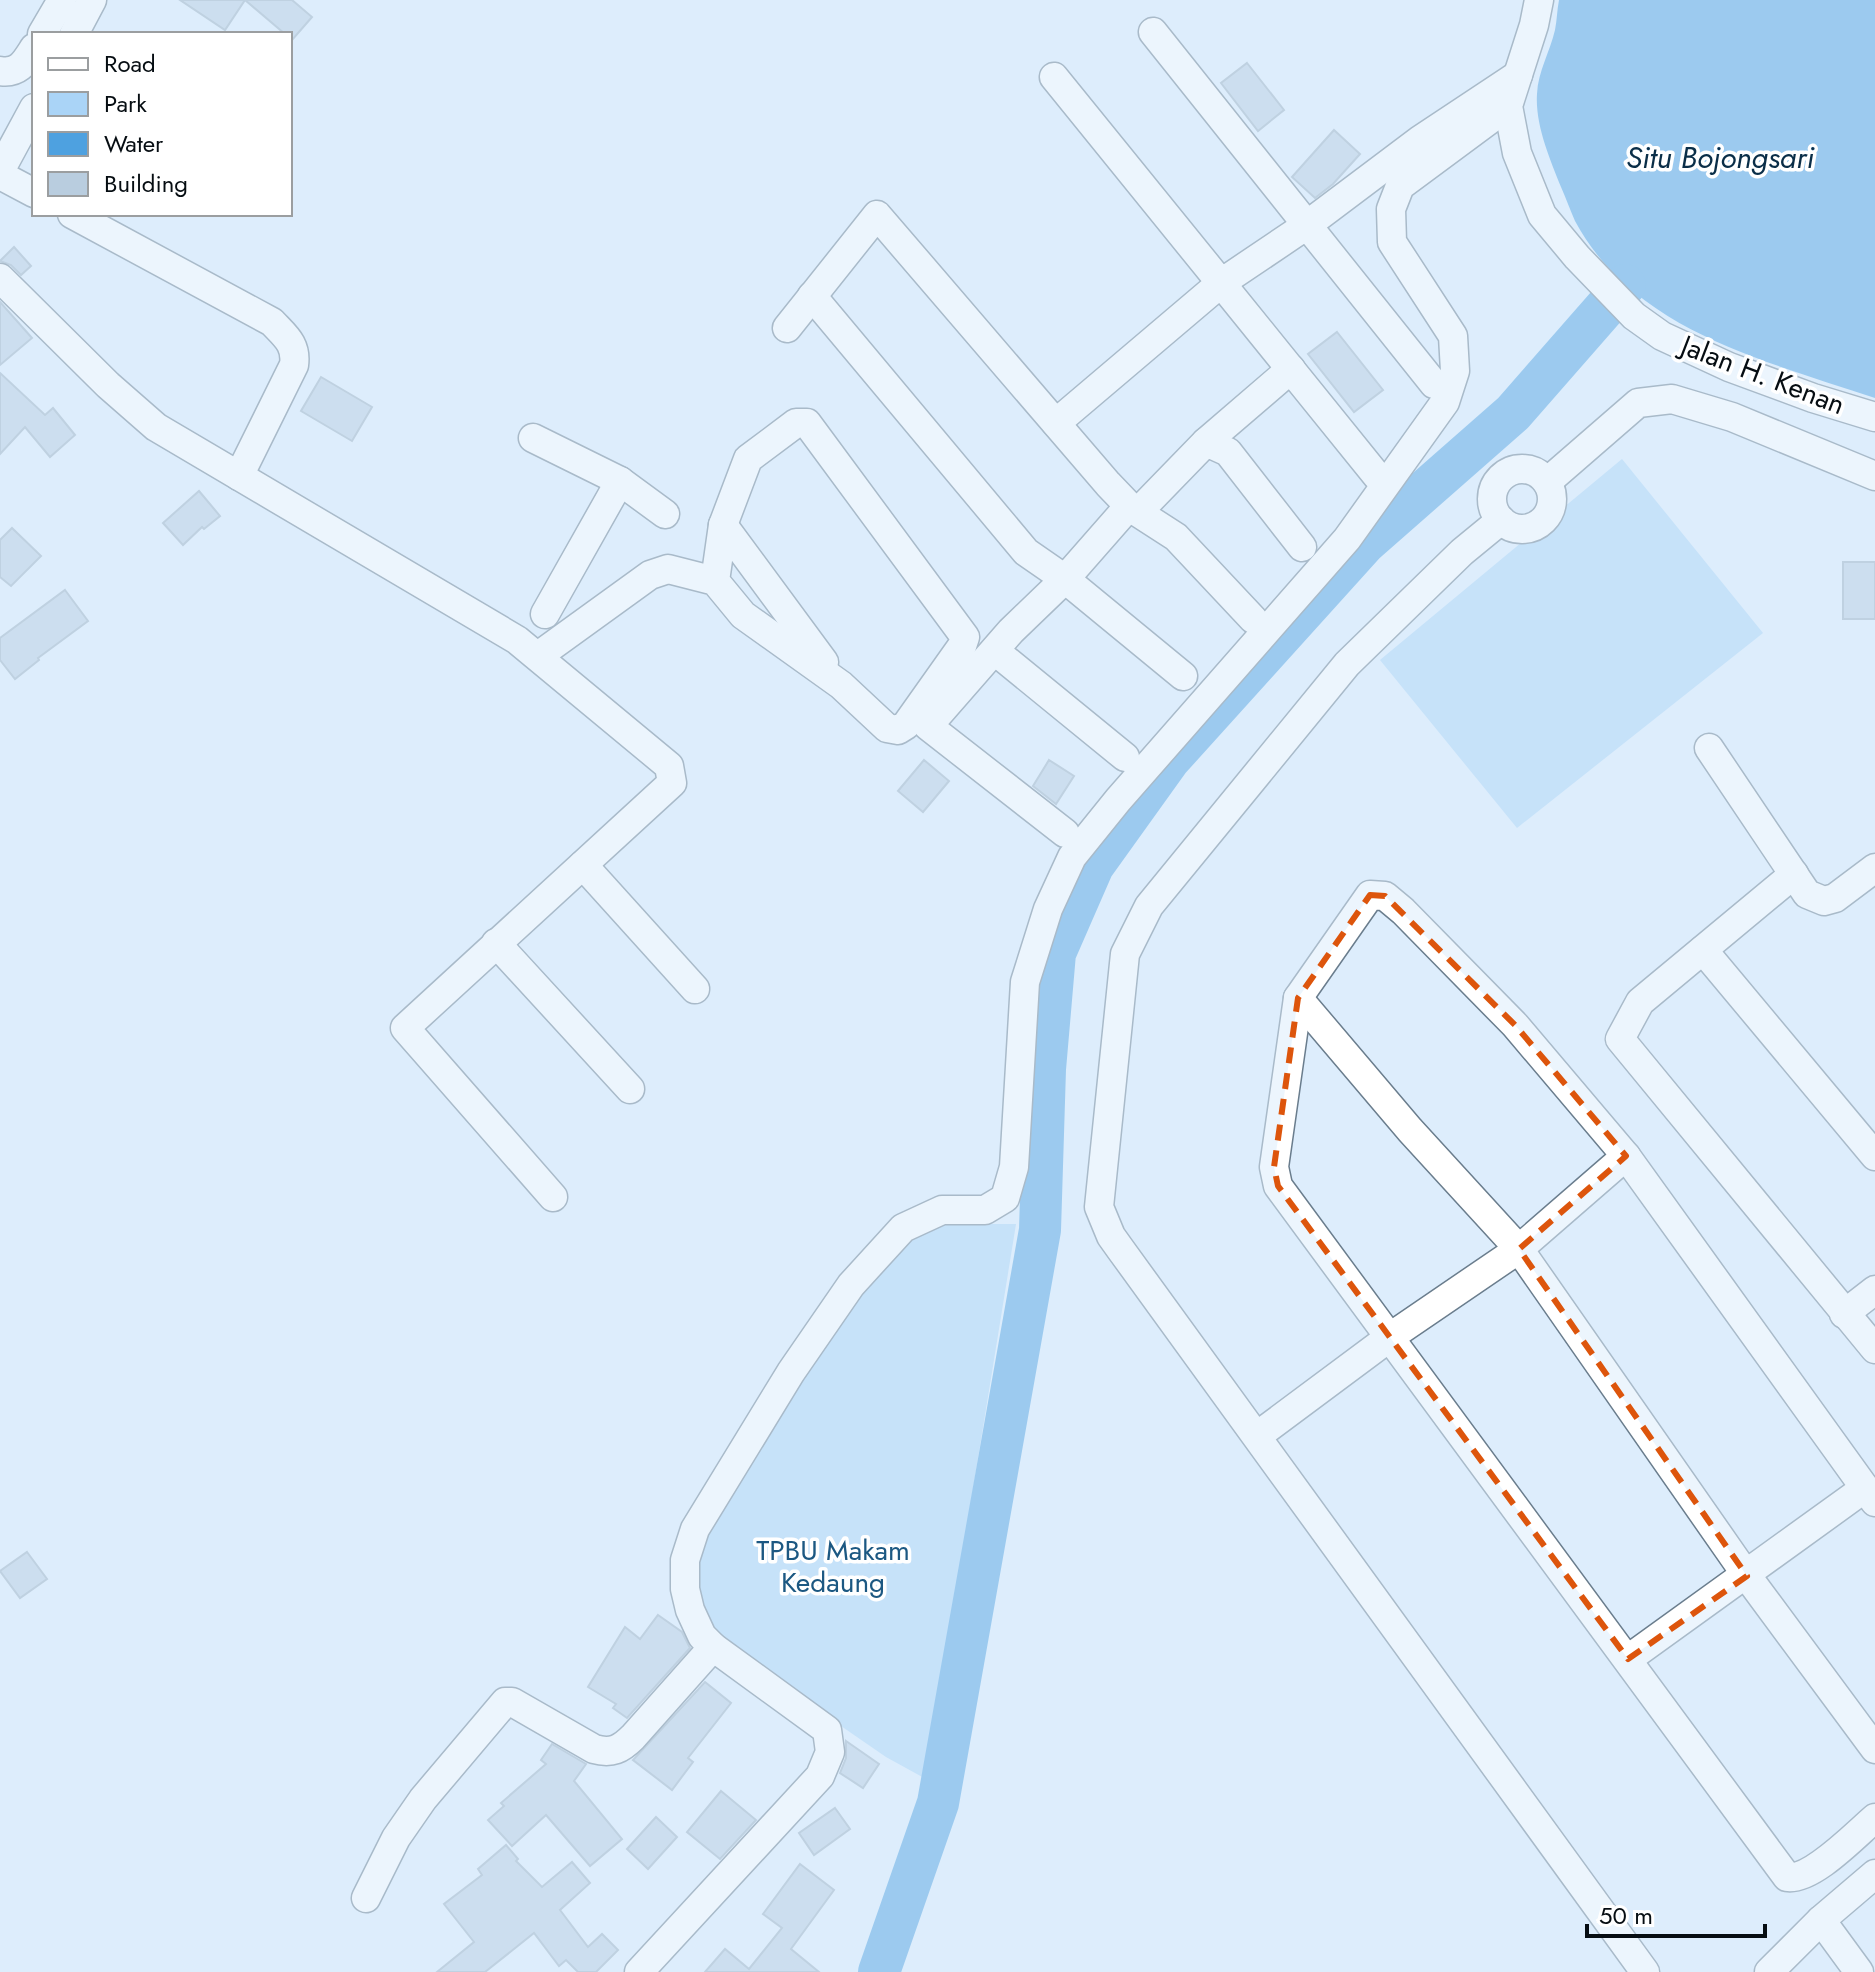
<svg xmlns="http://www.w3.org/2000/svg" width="1875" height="1972" viewBox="0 0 1875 1972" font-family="Jost,sans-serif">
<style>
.green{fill:#aad4f7}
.water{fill:#4ea1e0}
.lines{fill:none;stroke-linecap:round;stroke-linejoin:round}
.river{stroke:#4ea1e0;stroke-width:42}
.building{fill:#b9cddf;stroke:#9bafc0;stroke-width:2}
.minor-casing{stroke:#6a7d8d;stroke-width:31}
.minor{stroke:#fff;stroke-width:28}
.marked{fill:none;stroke:#dd550c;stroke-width:6;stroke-dasharray:16 10;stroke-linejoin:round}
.labels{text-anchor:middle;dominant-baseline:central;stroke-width:7;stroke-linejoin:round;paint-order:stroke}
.street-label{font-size:28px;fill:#060d12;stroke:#fff}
.park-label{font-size:28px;fill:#1c5882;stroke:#fff}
.water-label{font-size:30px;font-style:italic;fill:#0a2e48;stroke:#fff}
</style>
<rect width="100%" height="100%" fill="#ddedfc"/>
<g class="green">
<path d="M 1622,459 L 1763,633 L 1517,828 L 1380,660 Z"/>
<path d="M 943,1224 L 1016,1224 L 926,1779 L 886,1757 L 718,1641 L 707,1624 L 693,1571 L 704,1534 L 808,1362 L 877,1268 L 914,1235 Z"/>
</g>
<path class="water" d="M 1559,0 L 1875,0 L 1875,398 C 1766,361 1634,331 1575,221 C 1570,210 1566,198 1561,187 C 1550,159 1535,125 1537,94 C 1538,71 1550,52 1555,30 C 1557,20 1557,10 1559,0 Z"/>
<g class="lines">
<path class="river" d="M 879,1972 L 938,1803 L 1040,1230 L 1045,1069 L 1055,953 L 1093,866 L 1169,760 L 1365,543 L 1513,413 L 1625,285"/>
</g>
<g class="building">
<path d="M 180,0 L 245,0 L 225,30 Z"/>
<path d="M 245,0 L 292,0 L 312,17 L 292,40 L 290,34 L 285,34 Z"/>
<path d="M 1247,63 L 1284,110 L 1258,131 L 1221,83 Z"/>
<path d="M 1334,130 L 1360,154 L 1333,184 L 1315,198 L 1292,177 Z"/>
<path d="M 14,247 L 31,266 L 21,275 L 11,265 L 0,261 Z"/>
<path d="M 0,302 L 32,338 L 0,365 Z"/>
<path d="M 1337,332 L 1383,390 L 1354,412 L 1308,354 Z"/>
<path d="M 0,373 L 45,415 L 53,408 L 75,435 L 50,457 L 25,427 L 0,454 Z"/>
<path d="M 321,377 L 372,407 L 352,441 L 301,411 Z"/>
<path d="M 199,491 L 220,516 L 204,529 L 202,527 L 183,545 L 163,523 Z"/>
<path d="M 12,528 L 41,556 L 11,586 L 0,577 L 0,540 Z"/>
<rect x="1843" y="562" width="32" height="57"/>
<path d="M 65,590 L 88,621 L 38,658 L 39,660 L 15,679 L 0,660 L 0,638 Z"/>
<path d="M 924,760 L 949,781 L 923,812 L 898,791 Z"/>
<path d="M 1049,760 L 1074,776 L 1056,804 L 1033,786 Z"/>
<path d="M 27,1552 L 47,1579 L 20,1598 L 0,1571 Z"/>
<path d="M 658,1615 L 682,1632 L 690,1648 L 627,1718 L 613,1708 L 616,1704 L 588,1687 L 625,1627 L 640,1639 Z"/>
<path d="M 705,1682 L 731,1703 L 688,1758 L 693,1762 L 672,1790 L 633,1760 Z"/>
<path d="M 846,1741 L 879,1764 L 863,1788 L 840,1773 L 846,1758 Z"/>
<path d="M 552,1744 L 586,1764 L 574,1781 L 622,1839 L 590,1866 L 546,1815 L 512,1846 L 488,1820 L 504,1806 L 501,1803 L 546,1764 L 541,1760 Z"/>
<path d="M 721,1791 L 756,1820 L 720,1859 L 687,1832 Z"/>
<path d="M 835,1808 L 850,1829 L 814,1855 L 799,1833 Z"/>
<path d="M 656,1817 L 677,1837 L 648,1869 L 627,1849 Z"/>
<path d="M 506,1845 L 518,1859 L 516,1861 L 542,1887 L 572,1862 L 590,1883 L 560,1910 L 588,1947 L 602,1934 L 618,1950 L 596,1972 L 578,1972 L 566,1960 L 559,1966 L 534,1933 L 485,1972 L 437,1972 L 474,1942 L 444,1904 L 482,1875 L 478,1869 Z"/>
<path d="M 800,1864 L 834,1890 L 791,1949 L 819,1972 L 705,1972 L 725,1949 L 749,1969 L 782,1928 L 763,1914 Z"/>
</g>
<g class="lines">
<defs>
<g id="minor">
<path d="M 1539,0 L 1534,25 L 1508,106 L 1517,153 L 1542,215 L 1577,257 L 1634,316 L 1662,336 L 1729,367 L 1813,398 L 1875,417"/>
<path d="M 1153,32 L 1307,225 L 1420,140 L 1518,75"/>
<path d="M 42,34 L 62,0"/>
<path d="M 74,34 L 92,0"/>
<path d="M 0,71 C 19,74 25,62 34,48"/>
<path d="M 1054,77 L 1221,283 L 1307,225 L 1434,384"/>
<path d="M 0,171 L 34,108"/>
<path d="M 0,175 L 34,193"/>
<path d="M 72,214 L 272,322 C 285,336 297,344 294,365 L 239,476"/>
<path d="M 0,278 L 108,385 L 156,427 L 517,640 L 669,766 L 672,783 L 405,1028 L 553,1197"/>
<path d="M 812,296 L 1026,552 L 1065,579 L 1183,676"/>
<path d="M 787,328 L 877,215 L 1108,484 L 1131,508 L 1176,537 L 1253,619"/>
<path d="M 1056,423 L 1221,283 L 1377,476"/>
<path d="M 533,438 L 620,481 L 665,514"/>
<path d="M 1206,442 L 1291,369"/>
<circle cx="1522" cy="499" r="30"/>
<path d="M 1547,482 L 1638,403 L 1672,399 L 1732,417 L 1875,476"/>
<path d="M 1138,512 L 1206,442 L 1228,452 L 1302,547"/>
<path d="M 1501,520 L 1462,552 L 1347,664 L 1149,906 L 1125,954 L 1099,1207 L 1111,1236 L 1121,1250 L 1645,1972"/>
<path d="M 723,525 L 824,662"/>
<path d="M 545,614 L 620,481"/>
<path d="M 995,651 L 1125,757"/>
<path d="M 538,656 L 650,575 L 668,569 L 715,581 L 743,615 L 841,685 L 887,728 L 898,730 L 906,725 L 962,646 L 965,637 L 807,423 L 796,423 L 748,459 L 723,525 L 715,581"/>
<path d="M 1709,748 L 1807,894 L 1824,901 L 1835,898 L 1875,868"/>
<path d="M 1065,833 L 928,726 L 1011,631 L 1065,579 L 1129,506"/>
<path d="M 583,865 L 695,989"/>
<path d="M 1794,874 L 1640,1002 L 1620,1039 L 1875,1349"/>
<path d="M 496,943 L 630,1089"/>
<path d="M 1703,950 L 1875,1156"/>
<path d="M 1298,998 L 1410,1130 L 1519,1249 L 1747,1576 L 1875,1749"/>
<path d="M 1844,1314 L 1875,1290"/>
<path d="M 1257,1436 L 1390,1337 L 1519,1249 L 1626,1156"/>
<path d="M 1875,1502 L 1626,1156 L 1515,1025 L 1403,911 L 1385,896 L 1370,895 L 1298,998 L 1274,1167 L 1278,1186 L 1787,1877 C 1812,1881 1856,1834 1875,1818"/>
<path d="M 1628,1659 L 1865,1488"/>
<path d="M 366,1898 L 396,1838 L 423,1799 L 505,1702 L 512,1702 L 594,1749 C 612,1754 621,1749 633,1737 L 713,1647"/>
<path d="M 1821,1920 L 1859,1972"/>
<path d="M 639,1972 L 820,1776 L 830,1752 L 827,1730 L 713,1647 L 702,1636 L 690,1610 L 685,1589 L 685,1560 L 695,1529 L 791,1372 L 851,1285 L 903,1228 L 942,1210 L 985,1210 L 1005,1198 L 1014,1167 L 1025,982 L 1048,909 L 1072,857 L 1118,800 L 1347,539 L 1445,402 L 1455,371 L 1453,336 L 1392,242 L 1391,209 L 1400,186 L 1508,106"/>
<path d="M 1769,1972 L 1821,1920 L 1875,1874"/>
</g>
</defs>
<use href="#minor" class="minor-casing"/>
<use href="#minor" class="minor"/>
</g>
<path d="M0 0H1875V1972H0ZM 1370,895 L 1385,896 L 1515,1025 L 1626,1156 L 1519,1249 L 1747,1576 L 1628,1659 L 1278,1186 L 1274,1167 L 1298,998 Z" fill="#ddedfc" fill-opacity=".55" fill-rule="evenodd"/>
<path class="marked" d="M 1370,895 L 1385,896 L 1515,1025 L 1626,1156 L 1519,1249 L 1747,1576 L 1628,1659 L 1278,1186 L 1274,1167 L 1298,998 Z"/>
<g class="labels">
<g class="street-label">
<text transform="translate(1763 375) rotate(21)">Jalan H. Kenan</text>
</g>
<g class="park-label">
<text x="833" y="1550">TPBU Makam<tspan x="833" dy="32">Kedaung</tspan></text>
</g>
<g class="water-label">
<text x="1720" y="157">Situ Bojongsari</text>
</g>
</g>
<rect x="32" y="32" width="260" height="184" fill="#ffffff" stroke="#9b9ea0" stroke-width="2"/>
<rect x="48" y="58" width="40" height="12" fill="#ffffff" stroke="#9b9ea0" stroke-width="2"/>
<text x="104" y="72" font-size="24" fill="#060d12">Road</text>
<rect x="48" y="92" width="40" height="24" fill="#aad4f7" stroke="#9b9ea0" stroke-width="2"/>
<text x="104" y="112" font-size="24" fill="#060d12">Park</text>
<rect x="48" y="132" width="40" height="24" fill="#4ea1e0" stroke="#9b9ea0" stroke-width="2"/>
<text x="104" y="152" font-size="24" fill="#060d12">Water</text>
<rect x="48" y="172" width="40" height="24" fill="#b9cddf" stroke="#9b9ea0" stroke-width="2"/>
<text x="104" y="192" font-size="24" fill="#060d12">Building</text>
<path d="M1587 1924v12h178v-12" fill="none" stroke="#060d12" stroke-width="4"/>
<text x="1599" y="1924" font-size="24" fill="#060d12" stroke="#ffffff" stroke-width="6" paint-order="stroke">50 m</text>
</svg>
